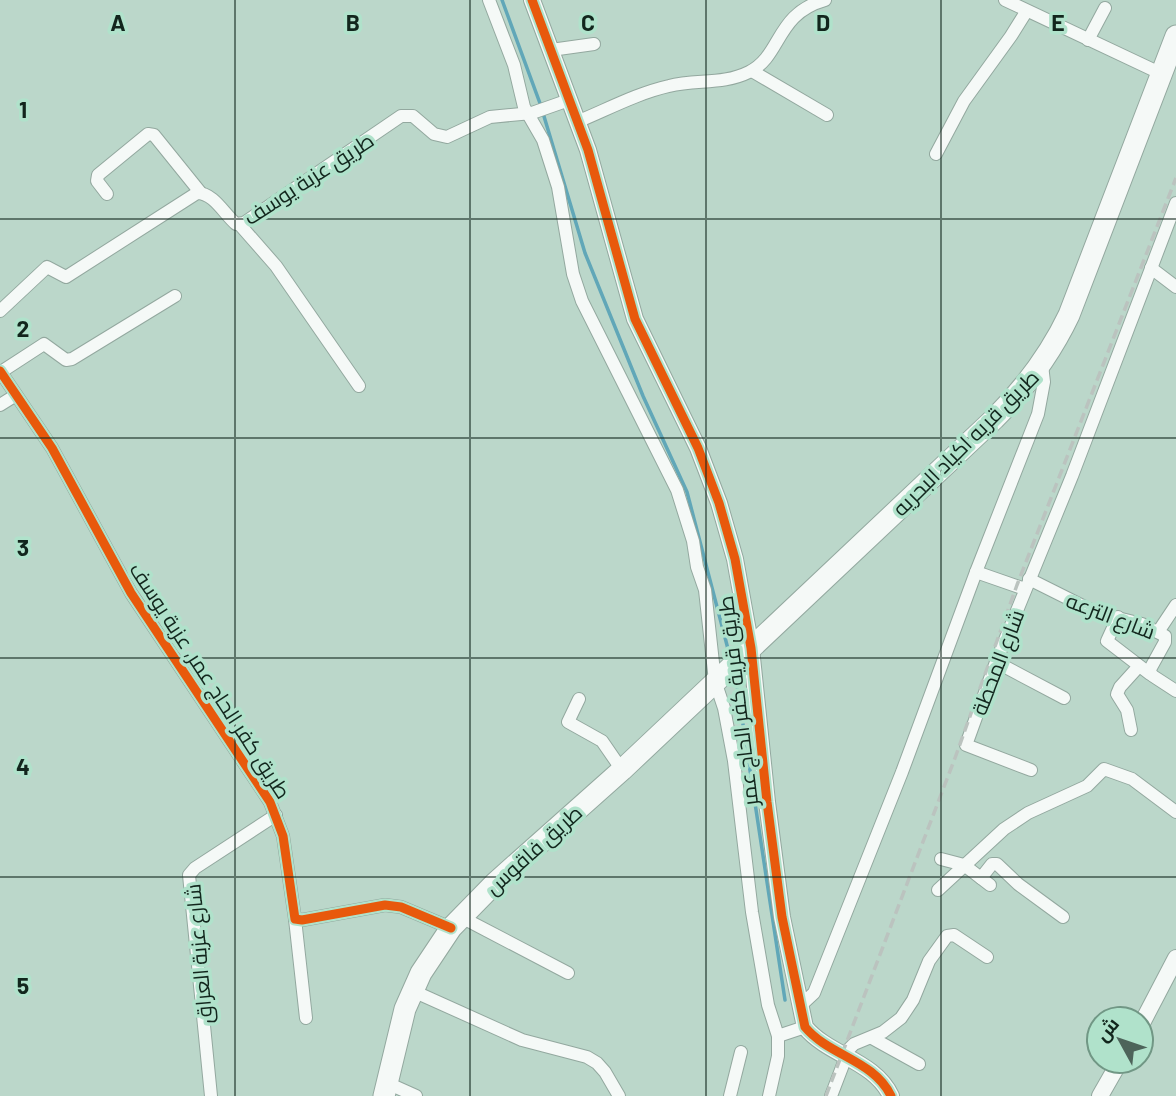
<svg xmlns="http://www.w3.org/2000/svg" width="1176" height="1096" viewBox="0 0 1176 1096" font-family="Barlow,Cairo,sans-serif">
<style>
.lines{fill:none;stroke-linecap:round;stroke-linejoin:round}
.stream{stroke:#61a7b8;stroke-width:3.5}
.minor-casing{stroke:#93a89f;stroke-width:14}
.tertiary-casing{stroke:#93a89f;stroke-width:18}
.primary-casing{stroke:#93a89f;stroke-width:23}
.minor{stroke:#f5f9f7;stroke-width:12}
.tertiary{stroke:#f5f9f7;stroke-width:16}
.primary{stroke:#f5f9f7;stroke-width:21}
.rail{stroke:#bbc3bf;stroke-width:3.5;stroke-dasharray:10 5;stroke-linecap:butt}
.cycleway-casing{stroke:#b0e2cb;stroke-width:13}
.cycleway{stroke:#e8590c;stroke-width:9}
.grid{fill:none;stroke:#12261d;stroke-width:2;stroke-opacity:0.55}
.labels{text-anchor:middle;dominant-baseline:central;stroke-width:7;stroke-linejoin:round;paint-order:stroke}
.street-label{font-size:21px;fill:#12261d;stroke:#b0e2cb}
.grid-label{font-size:23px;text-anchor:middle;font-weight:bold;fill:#12261d;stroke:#b0e2cb;stroke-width:7;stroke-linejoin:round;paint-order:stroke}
</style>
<rect width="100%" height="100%" fill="#bbd7ca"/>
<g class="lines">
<g class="stream">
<path d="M 502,0 L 541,106"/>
<path d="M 543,113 L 585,253 L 643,396 L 687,492 L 728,649"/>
<path d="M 737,685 L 785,1000"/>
</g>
<defs>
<g id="minor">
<path d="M 489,0 L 514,65 L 524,107 L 543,140 L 558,187 L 573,274 L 582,301 L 677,490 L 693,541 L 697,567 L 705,590 L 715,681 L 724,708 L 734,761 L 752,912 L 768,1005 L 778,1036 L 778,1056 L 769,1096"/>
<path d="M 1005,0 L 1162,74"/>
<path d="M 1088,40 L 1105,8"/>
<path d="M 551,50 L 594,44"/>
<path d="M 752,71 L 827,115"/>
<path d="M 579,121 C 608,109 638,93 669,86 C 696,79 723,85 749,72 C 782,56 775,14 825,0"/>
<path d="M 936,154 L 964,101 L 1011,36 L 1026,12"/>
<path d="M 107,194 L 97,181 L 98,175 L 148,134 L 154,135 L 200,192"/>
<path d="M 240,225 L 276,266 L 359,386"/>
<path d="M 1151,268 L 1176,287"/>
<path d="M 0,311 L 47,267 L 66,277 L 197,193 C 214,193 224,214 236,224 L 244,223 L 401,116 L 413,116 L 434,134 L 447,137 L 490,117 L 532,113 L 569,100"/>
<path d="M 0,371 L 52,448 L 131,593 L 270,802 L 283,836 L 295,919 L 302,920 L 385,905 L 401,907 L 451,928"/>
<path d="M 1,372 L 44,344 L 66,360 L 72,359 L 175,296"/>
<path d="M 0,405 L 16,395"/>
<path d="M 976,572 L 1025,589"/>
<path d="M 1029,579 L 1097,613 L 1142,624 L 1165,636 L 1165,642 L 1149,671 L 1153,676 L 1176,691"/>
<path d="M 1118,617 L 1107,641 L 1150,674"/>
<path d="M 1158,632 L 1176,605"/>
<path d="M 996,662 L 1064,698"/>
<path d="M 579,699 L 568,722 L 602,741 L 622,770"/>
<path d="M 1131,730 L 1127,710 L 1117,694 L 1120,687 L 1139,666"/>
<path d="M 1031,770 L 966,745 L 996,662 L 1072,476 L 1176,203"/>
<path d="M 941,859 L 964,865 L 990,885"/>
<path d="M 981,878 L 992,864 L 997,864 L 1018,884 L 1063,917"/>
<path d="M 938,890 L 1004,829 L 1028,813 L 1087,786 L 1104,769 L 1132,779 L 1176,812"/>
<path d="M 461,917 L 568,973"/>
<path d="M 295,919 L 306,1018"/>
<path d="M 413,991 L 522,1040 L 587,1057 L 597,1063 L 605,1072 L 619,1096"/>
<path d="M 800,1006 L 814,993 L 902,772 L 976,572 L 1038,414 L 1044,382 L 1042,365"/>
<path d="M 778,1036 L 805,1027"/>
<path d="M 872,1038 L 919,1064"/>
<path d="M 387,1083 L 416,1096"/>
<path d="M 211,1096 L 189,875 L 195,868 L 276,815"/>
<path d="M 730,1096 L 741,1052"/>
<path d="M 831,1096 L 849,1049 L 854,1044 L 883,1032 L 901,1018 L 913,1000 L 929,961 L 947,936 L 954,935 L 987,957"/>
</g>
<g id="tertiary">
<path d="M 532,0 L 588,150 L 635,319 L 698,448 L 719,503 L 735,559 L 751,648 L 767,802 L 782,917 L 805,1027 C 829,1056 874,1060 891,1096"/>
<path d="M 1141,1025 L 1176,958"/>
<path d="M 1100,1096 L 1120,1061"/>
</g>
<path id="primary" d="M 384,1096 L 405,1009 L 421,973 L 451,928 L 495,883 L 622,770 L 994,419 C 1026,387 1050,355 1069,315 L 1176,36"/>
</defs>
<use href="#minor" class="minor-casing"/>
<use href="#tertiary" class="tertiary-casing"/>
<use href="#primary" class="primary-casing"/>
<use href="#minor" class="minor"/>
<use href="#tertiary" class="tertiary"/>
<use href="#primary" class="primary"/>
<path class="rail" d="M 826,1096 L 955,758 L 1017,585 L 1176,178"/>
<defs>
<g id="cycleway">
<path d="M 532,0 L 588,150 L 635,319 L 698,448 L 719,503 L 735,559 L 751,648 L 767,802 L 782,917 L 805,1027 C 829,1056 874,1060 891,1096"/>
<path d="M 0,371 L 52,448 L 131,593 L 270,802 L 283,836 L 295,919 L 302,920 L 385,905 L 401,907 L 451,928"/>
</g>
</defs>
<use href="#cycleway" class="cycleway-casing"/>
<use href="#cycleway" class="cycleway"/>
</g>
<path class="grid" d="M 235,0 L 235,1096M 470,0 L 470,1096M 706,0 L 706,1096M 941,0 L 941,1096M 0,219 L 1176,219M 0,438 L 1176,438M 0,658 L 1176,658M 0,877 L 1176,877"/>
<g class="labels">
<g class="street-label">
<text transform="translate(308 178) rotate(-33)">طريق عزبة يوسف</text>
<text transform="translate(965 442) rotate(-45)">طريق قريه اكياد البحريه</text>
<text transform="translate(1111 615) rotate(21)">شارع الترعه</text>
<text transform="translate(997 662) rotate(-69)">شارع المحطة</text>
<text transform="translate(211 680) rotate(57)">طريق كفر الحاج عمر, عزبة يوسف</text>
<text transform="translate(737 701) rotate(-97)">طريق قرية كفر الحاج عمر</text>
<text transform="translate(533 849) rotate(-42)">طريق فاقوس</text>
<text transform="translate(198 954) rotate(-95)">شارع عزبة العراق</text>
</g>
</g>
<g class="grid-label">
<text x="118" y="31">A</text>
<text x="353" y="31">B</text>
<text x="588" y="31">C</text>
<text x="823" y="31">D</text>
<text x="1058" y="31">E</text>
<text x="23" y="118">1</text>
<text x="23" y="337">2</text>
<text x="23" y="556">3</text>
<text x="23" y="775">4</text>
<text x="23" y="994">5</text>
</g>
<g transform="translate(1120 1040) rotate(310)"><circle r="33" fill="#b0e2cb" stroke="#719785" stroke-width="2"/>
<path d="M0-5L12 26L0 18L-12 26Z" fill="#4d645a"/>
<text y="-10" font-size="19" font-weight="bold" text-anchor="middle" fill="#12261d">ش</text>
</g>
</svg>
